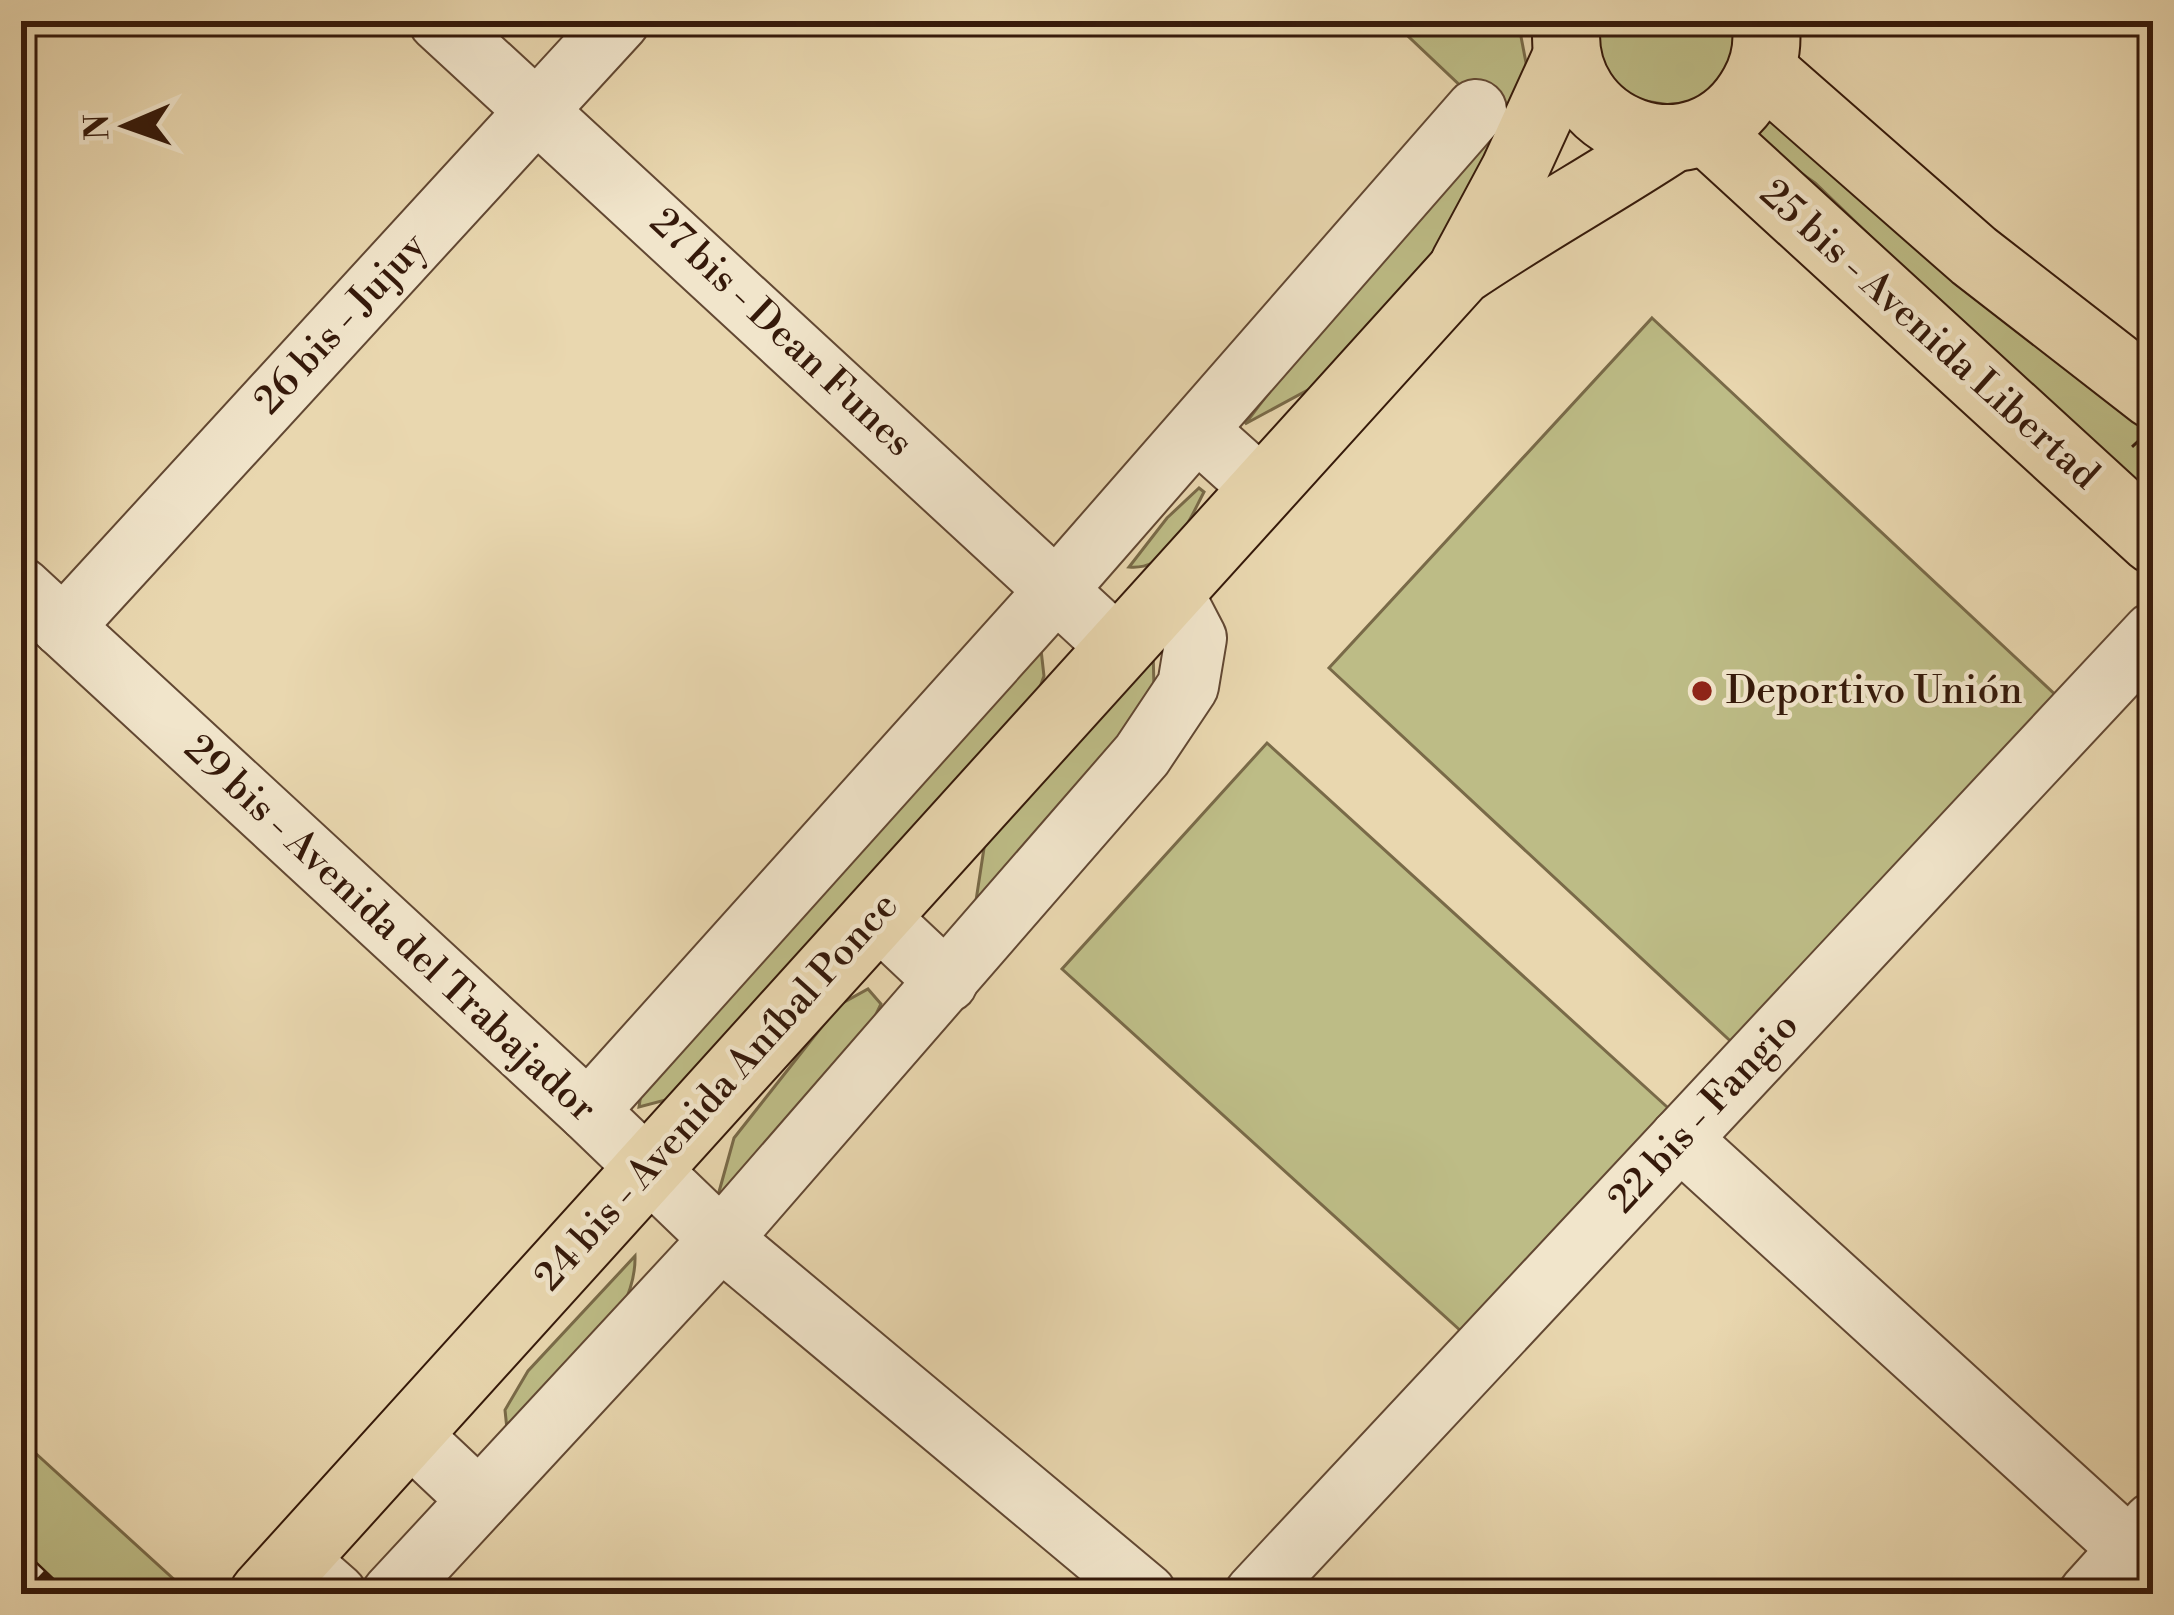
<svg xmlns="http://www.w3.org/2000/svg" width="2174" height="1615" viewBox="0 0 2174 1615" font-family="'Libre Bodoni',serif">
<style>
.green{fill:#bdbc86;stroke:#796a48;stroke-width:3}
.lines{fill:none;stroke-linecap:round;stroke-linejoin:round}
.minor-casing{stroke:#624833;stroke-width:64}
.major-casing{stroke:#35190a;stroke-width:70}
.path{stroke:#35190a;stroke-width:8;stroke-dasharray:3 6;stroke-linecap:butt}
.minor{stroke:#f1e5cb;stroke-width:60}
.major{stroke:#e9d7af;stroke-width:66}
.rail-casing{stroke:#35190a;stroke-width:14}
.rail{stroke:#f1e5cb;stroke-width:9;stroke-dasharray:27;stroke-linecap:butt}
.poi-dot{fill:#8f2418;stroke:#f1e5cb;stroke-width:4.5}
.labels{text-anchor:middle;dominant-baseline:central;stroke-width:9;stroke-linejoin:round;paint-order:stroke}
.street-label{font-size:39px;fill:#35190a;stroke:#f1e5cb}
.poi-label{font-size:39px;fill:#35190a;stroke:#f1e5cb;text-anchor:start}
</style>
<rect width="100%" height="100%" fill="#e9d7af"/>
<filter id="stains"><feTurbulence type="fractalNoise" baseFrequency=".00167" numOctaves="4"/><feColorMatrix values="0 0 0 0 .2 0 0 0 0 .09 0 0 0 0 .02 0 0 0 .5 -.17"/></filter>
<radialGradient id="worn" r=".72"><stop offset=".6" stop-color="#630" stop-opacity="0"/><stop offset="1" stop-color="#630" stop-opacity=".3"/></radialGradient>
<g class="green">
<path d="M 1392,21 L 1518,21 L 1527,68 L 1488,191 L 1317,385 L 1245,424 L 1283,374 L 1468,93 Z"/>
<path d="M 1587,21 L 1744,21 L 1746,49 L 1703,111 L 1606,94 Z"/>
<path d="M 1780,106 L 2153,421 L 2153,508 L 1815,183 L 1774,154 L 1745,141 Z"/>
<path d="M 1652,318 L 2076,714 L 1754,1063 L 1329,668 Z"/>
<path d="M 1199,488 L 1204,492 C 1188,522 1170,571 1129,567 L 1167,518 Z"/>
<path d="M 1040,641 L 1044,676 L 1031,712 L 696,1092 L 639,1107 L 643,1080 Z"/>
<path d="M 1153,646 L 1154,690 L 1119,758 L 975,907 L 986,835 Z"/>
<path d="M 1267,743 L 1677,1116 L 1473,1342 L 1062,969 Z"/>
<path d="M 868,989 L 881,1004 L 852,1064 L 717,1199 L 734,1138 L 839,1005 Z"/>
<path d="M 635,1256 C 637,1325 554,1395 508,1439 L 505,1410 L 528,1371 Z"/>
<path d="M 21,1440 L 190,1594 L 21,1594 Z"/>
</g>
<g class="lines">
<defs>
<g id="minor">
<path d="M 439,21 L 1120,649"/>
<path d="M 1197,430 L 1264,490"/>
<path d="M 21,588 L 588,1111 L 721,1239 L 1146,1594"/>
<path d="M 63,627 L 619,21"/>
<path d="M 878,917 L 947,982"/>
<path d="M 588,1111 L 1058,588 L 1476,110"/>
<path d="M 1680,1139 L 2130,1549"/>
<path d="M 408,1433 L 479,1500"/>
<path d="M 295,1558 L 336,1594"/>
<path d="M 392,1594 L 721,1239 L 1142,755 L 1188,686 L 1196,638 L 1171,590"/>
<path d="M 1255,1594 L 2153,633"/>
<path d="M 2089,1594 L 2153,1523"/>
</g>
<g id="major">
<path d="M 1567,21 C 1553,133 1699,185 1754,84 C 1765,64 1769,44 1765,21"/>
<path d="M 1762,70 L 1974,256 L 2153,395"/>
<path d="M 1706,131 L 2153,540"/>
<path d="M 1464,264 L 1514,171 L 1567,55"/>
<path d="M 263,1594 L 1460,272 C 1529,225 1602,185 1672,139"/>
</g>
</defs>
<use href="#minor" class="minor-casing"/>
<use href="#major" class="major-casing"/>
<g class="path">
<path d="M 1659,21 L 1664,28"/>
<path d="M 2134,443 L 2153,464"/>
</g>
<use href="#minor" class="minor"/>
<use href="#major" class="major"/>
<defs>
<path id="rail" d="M 21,1556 L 61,1594"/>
</defs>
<use href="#rail" class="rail-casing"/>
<use href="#rail" class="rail"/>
</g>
<circle class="poi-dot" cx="1702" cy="691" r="12"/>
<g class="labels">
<g class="street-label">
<text transform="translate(341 324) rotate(-47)">26 bis - Jujuy</text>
<text transform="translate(781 333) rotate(43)">27 bis - Dean Funes</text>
<text transform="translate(1929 335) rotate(42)">25 bis - Avenida Libertad</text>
<text transform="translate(390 929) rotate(43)">29 bis - Avenida del Trabajador</text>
<text transform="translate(717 1092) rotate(-48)">24 bis - Avenida Aníbal Ponce</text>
<text transform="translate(1704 1113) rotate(-47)">22 bis - Fangio</text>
</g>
<g class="poi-label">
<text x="1726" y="691">Deportivo Unión</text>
</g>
</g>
<rect width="2174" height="1615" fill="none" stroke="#e9d7af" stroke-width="72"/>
<rect x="24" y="24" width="2126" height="1567" fill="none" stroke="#35190a" stroke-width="6"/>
<rect x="36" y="36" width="2102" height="1543" fill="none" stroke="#35190a" stroke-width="3"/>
<g transform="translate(126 126) rotate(268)" stroke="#f1e5cb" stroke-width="9" paint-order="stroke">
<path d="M0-9L21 45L0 30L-21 45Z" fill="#35190a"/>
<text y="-18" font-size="33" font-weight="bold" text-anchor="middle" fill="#35190a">N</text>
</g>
<rect width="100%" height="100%" filter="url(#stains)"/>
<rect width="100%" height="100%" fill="url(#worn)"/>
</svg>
